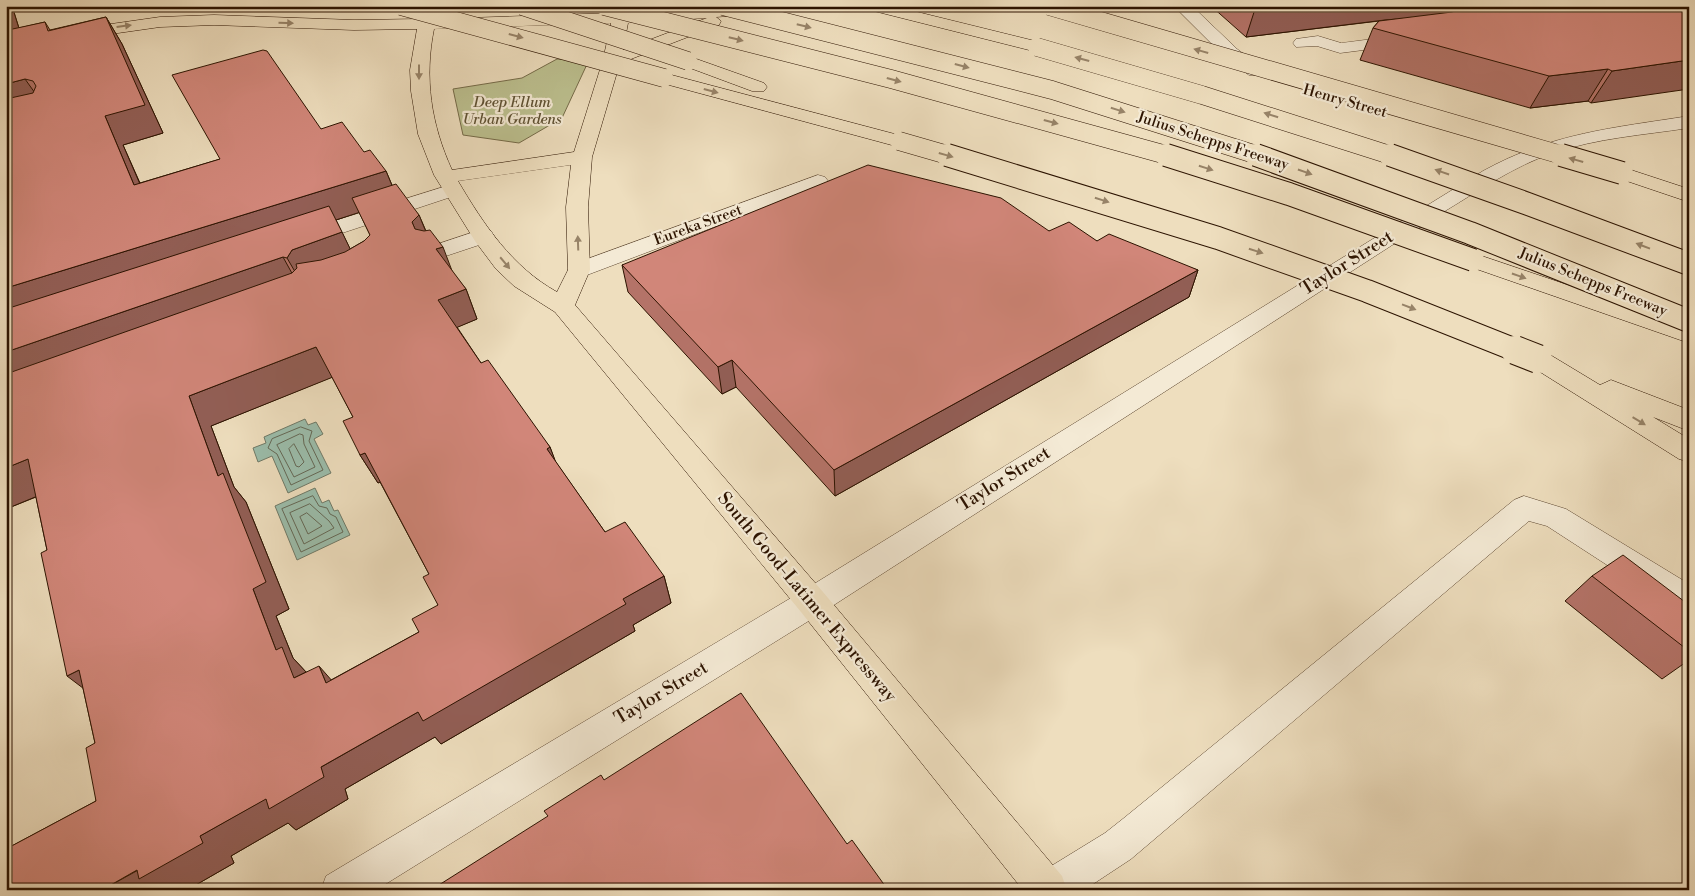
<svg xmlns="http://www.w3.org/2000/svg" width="1695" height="896" viewBox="0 0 1695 896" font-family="'Libre Bodoni',serif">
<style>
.green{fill:#bcc08f;stroke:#746a48}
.water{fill:#9bbdab;stroke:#6f7967}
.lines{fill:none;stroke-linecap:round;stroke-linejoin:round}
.shore{stroke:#646856;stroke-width:1}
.minor-casing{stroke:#5c4630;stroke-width:1}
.major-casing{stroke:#2c1300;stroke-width:1}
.highway-casing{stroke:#2c1300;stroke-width:1}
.minor{fill:#f4ead5;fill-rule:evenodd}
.major{fill:#eedebe;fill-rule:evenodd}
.highway{fill:#eedebe;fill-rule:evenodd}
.highway-bridge-far2-casing{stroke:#2c1300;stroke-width:19;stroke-linecap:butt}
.highway-bridge-far1-casing{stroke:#2c1300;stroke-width:24;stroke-linecap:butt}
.highway-bridge-casing{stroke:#2c1300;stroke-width:30;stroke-linecap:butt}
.highway-bridge-far2{stroke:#eedebe;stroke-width:18}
.highway-bridge-far1{stroke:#eedebe;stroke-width:22}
.highway-bridge{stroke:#eedebe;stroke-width:28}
.wall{fill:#b47368;stroke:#2c1300;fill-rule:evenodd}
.shaded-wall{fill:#925e55;stroke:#2c1300}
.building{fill:#d18679;stroke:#2c1300;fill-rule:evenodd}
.oneway{fill:#978368}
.labels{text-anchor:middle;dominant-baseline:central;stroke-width:4.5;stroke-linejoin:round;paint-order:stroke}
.far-street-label{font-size:15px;fill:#2c1300;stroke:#f4ead5}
.far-park-label{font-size:15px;font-style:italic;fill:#5e5032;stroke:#f4ead5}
.street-label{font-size:18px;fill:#2c1300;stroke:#f4ead5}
</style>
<rect width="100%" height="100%" fill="#eedebe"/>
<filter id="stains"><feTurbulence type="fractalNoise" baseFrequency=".004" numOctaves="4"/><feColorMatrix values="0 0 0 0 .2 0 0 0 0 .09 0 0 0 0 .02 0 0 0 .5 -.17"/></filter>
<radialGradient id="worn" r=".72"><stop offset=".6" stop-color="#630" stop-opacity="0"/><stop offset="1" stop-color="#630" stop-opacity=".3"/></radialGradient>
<path class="green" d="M 557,59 L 589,60 L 562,118 L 519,143 L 463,135 L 453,89 L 522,78 Z"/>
<g class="water">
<path d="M 305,419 L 308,425 L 316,422 L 323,434 L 314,439 L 331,473 L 288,493 L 272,456 L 258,462 L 253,448 L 266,443 L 264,437 Z"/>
<path d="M 315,488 L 322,503 L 329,500 L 334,511 L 338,510 L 350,535 L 297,560 L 275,506 Z"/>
</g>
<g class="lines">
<g class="shore">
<path d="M 301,427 L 312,431 L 309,441 L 323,470 L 291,485 L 277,454 L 268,448 L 272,439 Z"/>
<path d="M 300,434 L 303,435 L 304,444 L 315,467 L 294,477 L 277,445 Z"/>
<path d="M 294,444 L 304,462 L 299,467 L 296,466 L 289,449 Z"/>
<path d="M 313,496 L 319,506 L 327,508 L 330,514 L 336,517 L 343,532 L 301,552 L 282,509 Z"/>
<path d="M 310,504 L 329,521 L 334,528 L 304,544 L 290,513 Z"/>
<path d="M 307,513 L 322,526 L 308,534 L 300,517 Z"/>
</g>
<defs>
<g id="minor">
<path d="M 1174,6 L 1192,6 L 1237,49 L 1261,67 L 1264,71 L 1261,75 L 1249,75 L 1225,57 Z"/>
<path d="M 1404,35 L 1410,36 L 1413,40 L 1410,44 L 1340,53 L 1317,46 L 1296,47 L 1293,43 L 1296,39 L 1318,36 L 1341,43 Z"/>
<path d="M 1689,116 L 1689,128 C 1643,135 1597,138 1553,153 C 1514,166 1480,190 1445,211 L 823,612 L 376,890 L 321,890 L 326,876 L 801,592 L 1483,171 C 1552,133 1613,128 1689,116 Z"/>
<path d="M 818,175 L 825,177 L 828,181 L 825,185 L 587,275 L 579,277 L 571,275 L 568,270 L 571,265 Z"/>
<path d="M 453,184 L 460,186 L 463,190 L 460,194 L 312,243 L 304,245 L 296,243 L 293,238 L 296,233 Z"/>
<path d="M 483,229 L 491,231 L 494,236 L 491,241 L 437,259 L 429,257 L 426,252 L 429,247 Z"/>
<path d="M 1524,496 L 1566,509 L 1689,584 L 1689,614 L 1678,611 L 1547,526 L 1529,521 L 1131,859 L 1084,890 L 1030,890 L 1035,876 L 1105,833 L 1124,818 L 1514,500 Z"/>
</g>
<path id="major" d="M 426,6 L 442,6 L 438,19 L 613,13 L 616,6 L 628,6 L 629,13 L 726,6 L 799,6 L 791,11 L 716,17 L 721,21 L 719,25 L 631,59 L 621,59 L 592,157 L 588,207 L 590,270 L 575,305 L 823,592 L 1062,876 L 1067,890 L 1023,890 L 801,612 L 555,312 L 514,286 L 496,269 L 475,241 L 434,175 L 418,134 L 411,91 L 410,70 L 417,29 L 354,30 L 214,25 L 160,27 L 6,49 L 6,39 L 160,17 L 214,15 L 354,20 L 421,19 ZM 707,18 L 623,50 L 628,23 ZM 611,23 L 603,60 L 574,152 L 452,170 C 431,124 424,78 434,29 ZM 571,165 L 566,207 L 568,270 L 557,292 C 512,267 484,225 458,181 Z"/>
<g id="highway">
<path d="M 864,6 L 893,6 L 1043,43 L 1046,47 L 1043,51 L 1037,52 L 866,9 Z"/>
<path d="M 688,56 L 764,83 L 767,87 L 764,91 L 752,91 L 682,65 L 679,61 L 682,57 Z"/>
<path d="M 664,73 L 906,137 L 909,141 L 906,145 L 899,147 L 658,82 L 655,78 L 658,74 Z"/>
<path d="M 1622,167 L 1689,189 L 1689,202 L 1615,177 L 1612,173 L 1615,169 Z"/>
<path d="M 1473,253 L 1689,326 L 1689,343 L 1465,265 L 1462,260 L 1465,255 Z"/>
<path d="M 1538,350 L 1547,353 L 1600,385 L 1611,380 L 1689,410 L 1689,431 L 1653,417 L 1689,439 L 1689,462 L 1679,459 L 1529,365 L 1525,359 L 1529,353 Z"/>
</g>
</defs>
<use href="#minor" class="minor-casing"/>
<use href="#major" class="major-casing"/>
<use href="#highway" class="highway-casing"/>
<use href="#minor" class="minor"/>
<use href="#major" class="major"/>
<use href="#highway" class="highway"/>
<defs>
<g id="highway-bridge-far2">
<path d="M 401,6 L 664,78"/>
<path d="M 522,6 L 688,61"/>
<path d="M 604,6 L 891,79 L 1170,156"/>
<path d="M 723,6 L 1052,90 L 1260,156"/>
<path d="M 1049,6 L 1565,156"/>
<path d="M 1037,47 L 1202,95 L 1393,156"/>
<path d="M 899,141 L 951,156"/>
</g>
<g id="highway-bridge-far1">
<path d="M 947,155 L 1218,238 L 1367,291 L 1518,351"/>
<path d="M 1166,155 L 1289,194 L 1473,260"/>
<path d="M 1256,155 L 1470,233 L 1689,321"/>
<path d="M 1390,155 L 1528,204 L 1689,264"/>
<path d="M 1561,155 L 1622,173"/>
</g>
<path id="highway-bridge" d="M 1515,350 L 1538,359"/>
</defs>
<use href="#highway-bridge-far2" class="highway-bridge-far2-casing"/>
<use href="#highway-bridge-far1" class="highway-bridge-far1-casing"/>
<use href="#highway-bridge" class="highway-bridge-casing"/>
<use href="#highway-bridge-far2" class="highway-bridge-far2"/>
<use href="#highway-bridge-far1" class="highway-bridge-far1"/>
<use href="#highway-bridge" class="highway-bridge"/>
</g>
<g class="wall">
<path d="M 6,6 L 12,6 L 19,28 L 45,22 L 50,30 L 106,17 L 122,44 L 163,133 L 123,145 L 140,183 L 321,129 L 364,152 L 386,171 L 392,185 L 419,215 L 426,231 L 453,273 L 466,289 L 477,319 L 457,327 L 481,363 L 550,447 L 555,461 L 605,532 L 664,576 L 671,603 L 633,625 L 635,631 L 441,744 L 435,737 L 345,789 L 348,799 L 296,830 L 288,823 L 231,856 L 234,863 L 187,890 L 6,890 L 6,839 L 8,848 L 96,801 L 95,743 L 83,688 L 47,550 L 36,497 L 6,509 L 6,224 L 10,223 ZM 359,212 L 370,235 L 364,241 L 350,249 L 336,220 ZM 332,377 L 353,417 L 360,455 L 378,483 L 380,482 L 429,574 L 438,605 L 419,632 L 331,680 L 306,672 L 293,658 L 276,616 L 289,609 L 246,502 L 234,487 L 211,426 Z"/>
<path d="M 1211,6 L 1689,6 L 1591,103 L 1588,101 L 1530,108 L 1360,60 L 1373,28 L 1379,21 L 1246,37 Z"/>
<path d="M 1049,231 L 1097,241 L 1198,270 L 1189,297 L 835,496 L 736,387 L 722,394 L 628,292 L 622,265 Z"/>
<path d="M 1592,576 L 1689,605 L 1689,660 L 1662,679 L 1565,601 Z"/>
</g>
<g class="shaded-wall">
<path d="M 6,6 L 12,6 L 21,35 L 6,37 Z"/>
<path d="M 1256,6 L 1579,6 L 1385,20 L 1246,37 Z"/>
<path d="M 106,17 L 122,44 L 163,133 L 123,145 L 153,214 L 134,185 L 105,116 Z"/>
<path d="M 1689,60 L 1689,89 L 1591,103 L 1612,71 Z"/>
<path d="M 1608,69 L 1588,101 L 1530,108 L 1549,76 Z"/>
<path d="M 25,79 L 45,107 L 6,117 L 6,84 Z"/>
<path d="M 386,171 L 398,200 L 6,326 L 6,288 Z"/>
<path d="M 419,215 L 431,244 L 424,251 L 412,222 Z"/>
<path d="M 342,232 L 356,261 L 304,287 L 287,258 L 292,250 Z"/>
<path d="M 443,247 L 454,276 L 436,249 Z"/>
<path d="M 283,257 L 299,286 L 6,391 L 6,352 Z"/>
<path d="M 1198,270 L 1189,297 L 835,496 L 834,470 Z"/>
<path d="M 466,289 L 477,319 L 451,330 L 438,300 Z"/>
<path d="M 316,347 L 333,377 L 211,426 L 234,487 L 246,502 L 289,609 L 276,616 L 293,658 L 306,672 L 294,678 L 276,650 L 253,589 L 218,476 L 189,396 Z"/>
<path d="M 732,360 L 736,387 L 722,394 L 718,367 Z"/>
<path d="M 550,447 L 561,476 L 547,449 Z"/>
<path d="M 365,453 L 382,481 L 378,483 L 360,455 Z"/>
<path d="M 28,459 L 57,488 L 6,509 L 6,468 Z"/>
<path d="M 664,576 L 671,603 L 633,625 L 635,631 L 441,744 L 435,737 L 345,789 L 348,799 L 296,830 L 288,823 L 231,856 L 234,863 L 187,890 L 102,890 L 200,836 L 418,712 Z"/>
<path d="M 319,666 L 341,691 L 326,683 Z"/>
<path d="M 79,670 L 100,701 L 67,676 Z"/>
</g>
<g class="building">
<path d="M 1472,6 L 1689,6 L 1689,60 L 1612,71 L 1608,69 L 1549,76 L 1373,28 L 1379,21 L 1452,12 Z"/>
<path d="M 106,17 L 145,105 L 105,116 L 134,185 L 220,159 L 172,75 L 263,50 L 267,51 L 321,129 L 342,122 L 364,152 L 370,150 L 386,171 L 6,288 L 6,224 L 10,223 L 6,209 L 6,99 L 33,93 L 36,86 L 33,81 L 25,79 L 6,84 L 6,22 L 8,30 L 45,22 L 48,31 Z"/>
<path d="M 868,165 L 1001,198 L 1049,231 L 1069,222 L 1097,241 L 1109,234 L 1198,270 L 834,470 L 732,360 L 718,367 L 622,265 Z"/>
<path d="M 396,184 L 419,215 L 412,222 L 415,229 L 424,231 L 430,230 L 443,247 L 436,249 L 466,289 L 438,300 L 481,363 L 488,360 L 550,447 L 547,449 L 605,532 L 625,522 L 664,576 L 623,599 L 626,604 L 423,721 L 418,712 L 321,767 L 324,777 L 269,809 L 266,799 L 200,836 L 203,843 L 139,879 L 137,870 L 102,890 L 6,890 L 6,849 L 96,801 L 86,748 L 95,743 L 79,670 L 67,676 L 41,553 L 47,550 L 28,459 L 6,468 L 6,374 L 292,273 L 297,268 L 296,264 L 321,260 L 345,252 L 364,241 L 370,235 L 352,198 ZM 316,347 L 353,417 L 343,421 L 360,455 L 365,453 L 429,574 L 423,577 L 438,605 L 412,619 L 419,632 L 326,683 L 319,666 L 294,678 L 282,647 L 276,650 L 253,589 L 266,582 L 223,473 L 218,476 L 189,396 Z"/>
<path d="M 329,206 L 342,232 L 292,250 L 287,258 L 283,257 L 6,352 L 6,309 Z"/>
<path d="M 1623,555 L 1689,605 L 1689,651 L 1592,576 Z"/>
<path d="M 741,693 L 847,844 L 852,840 L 888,890 L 431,890 L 548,816 L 544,811 L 601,775 L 604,780 Z"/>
</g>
<defs><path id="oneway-solid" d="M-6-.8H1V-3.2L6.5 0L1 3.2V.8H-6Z" transform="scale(1.25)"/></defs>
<g class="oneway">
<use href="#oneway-solid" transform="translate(286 23) rotate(2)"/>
<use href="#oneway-solid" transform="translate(124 26) rotate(-7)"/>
<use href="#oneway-solid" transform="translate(804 26) rotate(14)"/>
<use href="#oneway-solid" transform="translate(516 36) rotate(15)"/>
<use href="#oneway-solid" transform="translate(736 39) rotate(14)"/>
<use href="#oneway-solid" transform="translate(1201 51) rotate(-164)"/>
<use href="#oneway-solid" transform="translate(1082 59) rotate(-165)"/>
<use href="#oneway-solid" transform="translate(962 66) rotate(15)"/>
<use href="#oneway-solid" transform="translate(419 72) rotate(90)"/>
<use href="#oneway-solid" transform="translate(894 80) rotate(15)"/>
<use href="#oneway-solid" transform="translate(711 91) rotate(15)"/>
<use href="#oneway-solid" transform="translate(1118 110) rotate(17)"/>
<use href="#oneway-solid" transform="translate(1271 115) rotate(-162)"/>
<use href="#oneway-solid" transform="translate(1051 122) rotate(15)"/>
<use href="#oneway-solid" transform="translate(946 155) rotate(16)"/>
<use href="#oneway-solid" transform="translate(1576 160) rotate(-164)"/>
<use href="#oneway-solid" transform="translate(1206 168) rotate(18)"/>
<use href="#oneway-solid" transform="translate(1305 172) rotate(19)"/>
<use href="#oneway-solid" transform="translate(1442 172) rotate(-161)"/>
<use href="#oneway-solid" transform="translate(1102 200) rotate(18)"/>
<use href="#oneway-solid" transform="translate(578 243) rotate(-92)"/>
<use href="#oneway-solid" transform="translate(1643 246) rotate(-159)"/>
<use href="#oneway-solid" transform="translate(1256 251) rotate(18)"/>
<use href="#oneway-solid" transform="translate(505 263) rotate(50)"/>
<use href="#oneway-solid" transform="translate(1519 276) rotate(19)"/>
<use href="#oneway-solid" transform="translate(1409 307) rotate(21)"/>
<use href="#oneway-solid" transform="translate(1639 421) rotate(31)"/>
</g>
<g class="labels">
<g class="far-street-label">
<text transform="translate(1345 101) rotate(16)">Henry Street</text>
<text transform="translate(1213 141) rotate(18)">Julius Schepps Freeway</text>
<text transform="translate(698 225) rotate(-20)">Eureka Street</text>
<text transform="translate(1593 282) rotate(22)">Julius Schepps Freeway</text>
</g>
<g class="far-park-label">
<text x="512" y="102">Deep Ellum<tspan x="512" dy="17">Urban Gardens</tspan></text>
</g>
<g class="street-label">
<text transform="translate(1347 263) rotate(-32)">Taylor Street</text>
<text transform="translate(1004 479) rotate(-32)">Taylor Street</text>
<text transform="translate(807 597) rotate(50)">South Good-Latimer Expressway</text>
<text transform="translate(661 693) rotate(-31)">Taylor Street</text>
</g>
</g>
<rect width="1695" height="896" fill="none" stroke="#eedebe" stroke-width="25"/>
<rect x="8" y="8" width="1680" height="881" fill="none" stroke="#2c1300" stroke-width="2.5"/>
<rect x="12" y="12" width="1670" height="871" fill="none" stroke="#2c1300"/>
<rect width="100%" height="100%" filter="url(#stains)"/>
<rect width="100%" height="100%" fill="url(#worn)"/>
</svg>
